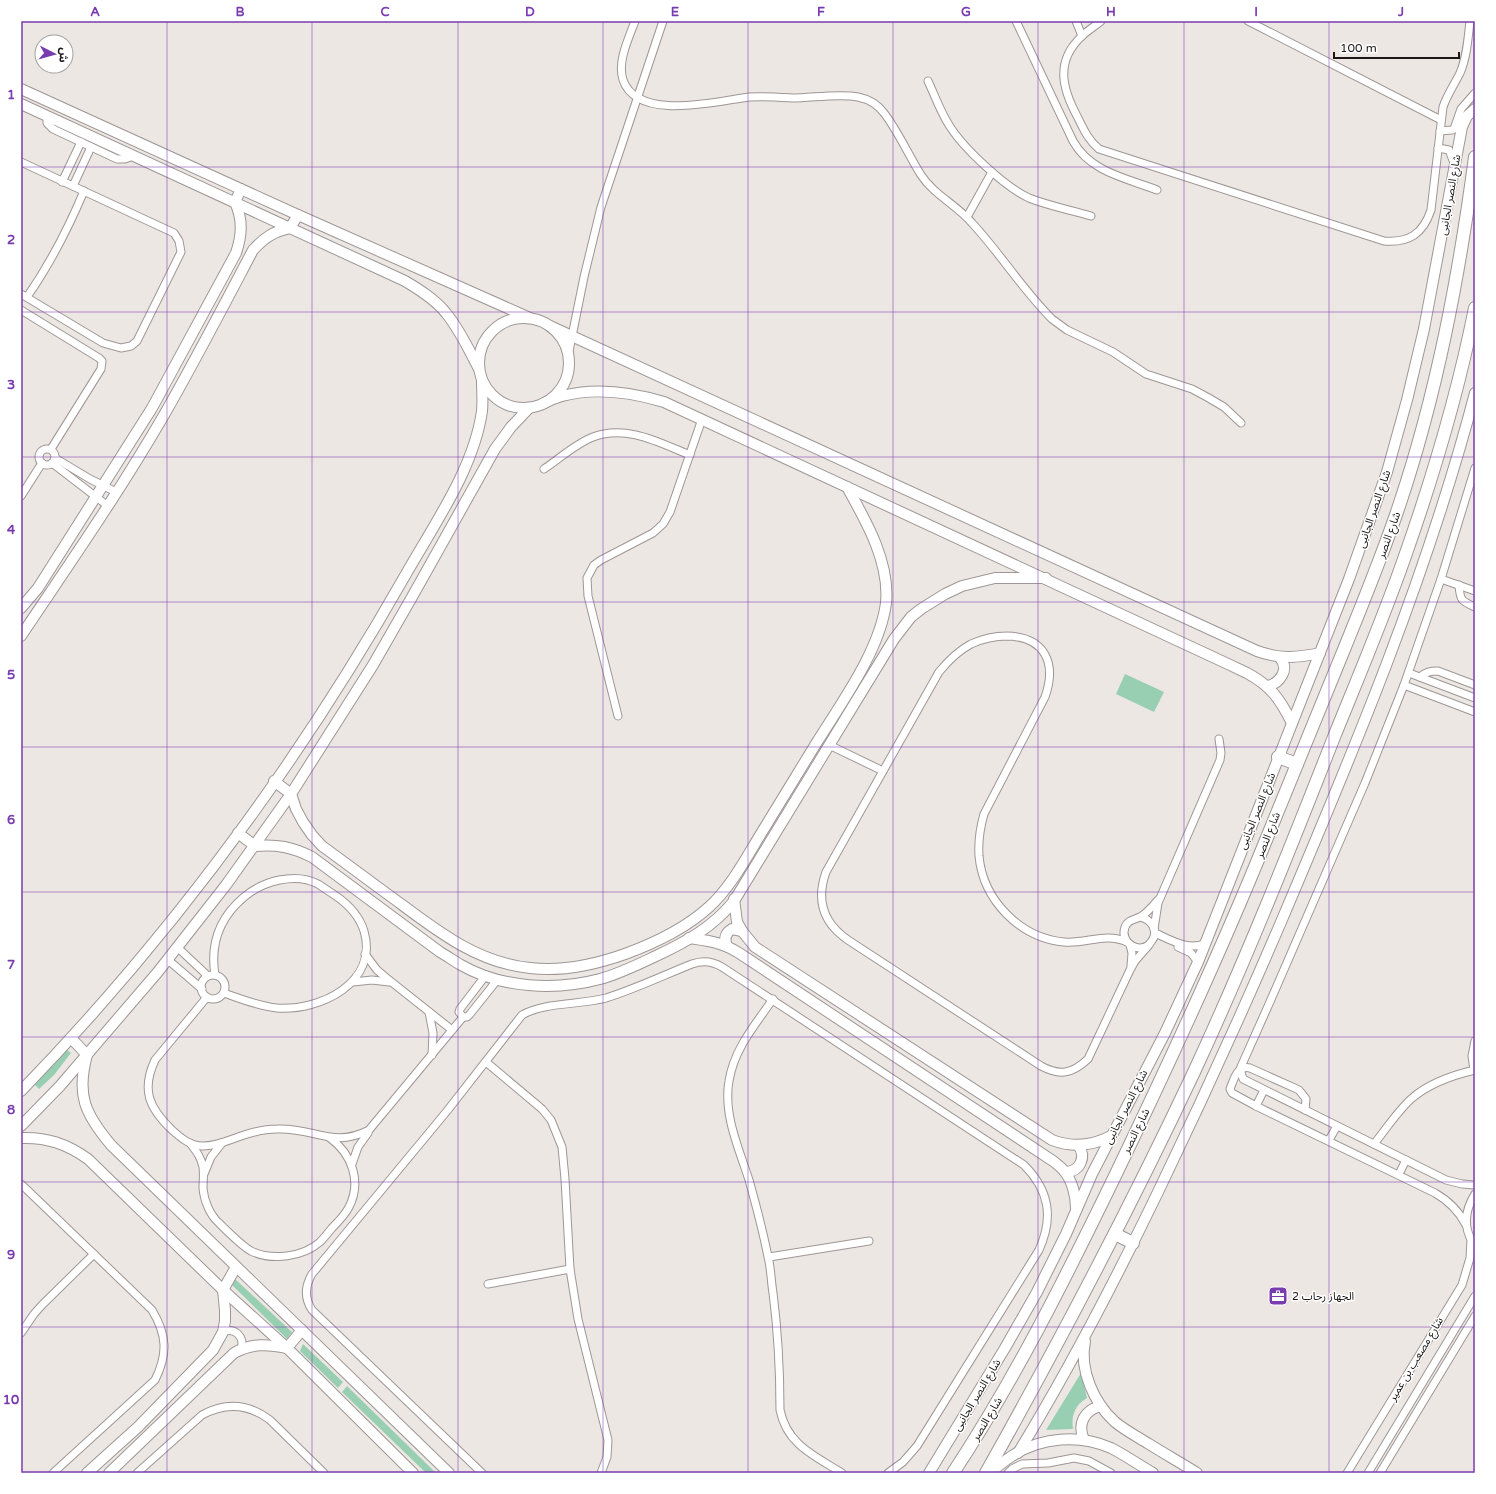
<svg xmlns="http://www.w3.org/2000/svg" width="1496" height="1494" viewBox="0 0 1496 1494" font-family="'Varela Round','Noto Sans Arabic',sans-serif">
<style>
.green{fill:#98cfb3}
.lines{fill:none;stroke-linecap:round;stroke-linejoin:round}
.street-casing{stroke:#9d9795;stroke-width:9}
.secondary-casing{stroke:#9d9795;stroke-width:12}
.primary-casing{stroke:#9d9795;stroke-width:14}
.street{stroke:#fff;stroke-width:7}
.secondary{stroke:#fff;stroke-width:10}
.primary{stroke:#fff;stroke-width:12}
.grid{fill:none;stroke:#793bb0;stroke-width:1;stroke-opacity:0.55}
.labels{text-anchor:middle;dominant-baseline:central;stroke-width:3;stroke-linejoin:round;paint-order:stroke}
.street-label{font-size:11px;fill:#1a1716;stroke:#fff}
.poi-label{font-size:11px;fill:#1a1716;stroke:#fff;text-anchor:start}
.neatline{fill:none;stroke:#793bb0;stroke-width:1.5}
.grid-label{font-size:13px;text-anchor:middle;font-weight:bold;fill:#793bb0}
</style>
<rect width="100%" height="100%" fill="#ede7e4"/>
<g class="green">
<path d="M 1125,674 L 1164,692 L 1154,712 L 1116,694 Z"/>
<path d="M 66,1049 L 71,1053 L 54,1075 L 39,1089 L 34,1084 Z"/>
<path d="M 234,1278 L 292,1332 L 287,1339 L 232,1285 Z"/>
<path d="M 303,1344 L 343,1382 L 338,1388 L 300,1351 Z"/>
<path d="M 1081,1373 L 1087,1398 C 1075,1405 1071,1415 1073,1429 L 1046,1430 Z"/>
<path d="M 347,1386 L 435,1472 L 435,1473 L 426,1473 L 342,1392 Z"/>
</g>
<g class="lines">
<defs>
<g id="street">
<path d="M 635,21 C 629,38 617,61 623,80 C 638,122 717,101 749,97 C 764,96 777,97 792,98 C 812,98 839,93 858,97 C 868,99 878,105 884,113 C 898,131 909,156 921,175 C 934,195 957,205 972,223 C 1000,253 1022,289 1052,319 L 1067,330 L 1113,352 L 1146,374 L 1192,389 L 1207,397 L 1224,407 L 1241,423"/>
<path d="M 1016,21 L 1073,141 C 1090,172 1126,178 1157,190"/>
<path d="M 1076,21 L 1082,36"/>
<path d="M 1101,21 C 1095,26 1087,31 1082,36 C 1055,61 1062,88 1077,116 C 1083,128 1088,140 1099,149 L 1384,241 C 1409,243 1423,234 1431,210 L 1443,107 C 1447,95 1454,85 1460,73 C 1467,57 1468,38 1470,21"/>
<path d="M 1248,21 L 1441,120"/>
<path d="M 928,81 C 935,96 940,111 949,125 C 963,148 1005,187 1029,198 C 1049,206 1071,210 1091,216"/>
<path d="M 47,116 L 47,123 L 53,129 L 117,159 L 125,159 L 133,156"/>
<path d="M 1440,131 L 1452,130 L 1454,129 L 1461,109 L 1475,93"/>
<path d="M 1438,148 L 1449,150 L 1454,163"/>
<path d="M 21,162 L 174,233 L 179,241 L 181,252 L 137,341 L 131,346 L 121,348 L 103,343 L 21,294"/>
<path d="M 62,182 L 81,142"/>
<path d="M 73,186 L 91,147"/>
<path d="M 967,217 L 992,172"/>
<path d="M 27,297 C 50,264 68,229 84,191"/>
<path d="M 21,310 L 99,358 L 102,361 L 101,369 L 51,449"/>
<path d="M 568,356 L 584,277 L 601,207 L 663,21"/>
<circle cx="47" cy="457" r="8"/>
<path d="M 55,458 L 90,479 L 116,492"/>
<path d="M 52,463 L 108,506"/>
<path d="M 1475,468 L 1441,579 L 1404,685 L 1365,783 L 1269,1004 L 1240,1069 L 1243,1079 L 1446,1180 L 1462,1184 L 1475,1185"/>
<path d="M 544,469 C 559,459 575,444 593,437 C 626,424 660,443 690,455"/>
<path d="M 21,496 L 42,463"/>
<path d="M 1441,579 L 1475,591"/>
<path d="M 1459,585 C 1460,600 1461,601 1475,607"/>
<path d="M 1409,673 L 1475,698"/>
<path d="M 1420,677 C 1426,672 1430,671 1438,671 L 1475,685"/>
<path d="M 1404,685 L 1475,712"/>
<path d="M 618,716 L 588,596 L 587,578 L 594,565 L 601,560 L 653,533 L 663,524 L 670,512 L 702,419"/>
<path d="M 829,745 L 883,771"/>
<path d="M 1140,917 C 1151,919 1160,931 1151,942 C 1141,956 1119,943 1125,927 C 1128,920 1133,920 1140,917 C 1146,914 1153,906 1158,900"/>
<path d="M 1154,929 L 1158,903 L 1220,760 L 1221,753 L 1219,739"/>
<path d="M 1155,933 C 1169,939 1190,952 1205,943"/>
<path d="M 1127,942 C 1105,932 1087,944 1064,942 C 1020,938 983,900 979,856 C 978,841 980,828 984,814 L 1045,697 C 1057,663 1045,637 1007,636 C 995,636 982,639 971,644 C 958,651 948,661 939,672 L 826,872 C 816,900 823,923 848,940 L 1041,1066 C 1060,1076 1072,1074 1088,1059 L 1130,970 L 1135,961 L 1149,945"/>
<path d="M 1130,945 L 1132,953 L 1131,966"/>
<path d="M 177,947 L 208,976"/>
<path d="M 1178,947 L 1191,953 L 1198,962"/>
<path d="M 365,954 L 377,970 L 384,976 L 452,1030"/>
<path d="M 167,959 L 202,989"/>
<circle cx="213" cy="987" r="12"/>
<path d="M 215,975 C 210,944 219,918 244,897 C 263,881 295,872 318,884 C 324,888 330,892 336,896 C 349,905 359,915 364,931 C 379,983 320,1011 277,1008 C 258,1006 241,999 224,993"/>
<path d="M 486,975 L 460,1009 L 459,1012 L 463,1017 L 467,1017 L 470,1014 L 498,979"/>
<path d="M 353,982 L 372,980 L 389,982"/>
<path d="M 207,997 L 155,1060 C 141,1090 149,1108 172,1130 C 181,1138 190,1146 203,1146 C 217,1146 229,1140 241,1136 C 253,1132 265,1129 277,1129 C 314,1127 332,1149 369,1130 L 463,1017"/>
<path d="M 773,999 C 755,1025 734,1049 729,1081 C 723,1114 739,1149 749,1180 C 756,1205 763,1231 768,1257 C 771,1268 771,1281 773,1293 C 778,1332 780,1371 780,1410 C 787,1445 815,1456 842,1473"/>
<path d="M 429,1012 L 433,1033 L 432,1055"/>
<path d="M 486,1062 L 542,1109 L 551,1120 L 562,1147 L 565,1179 L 570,1269 L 578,1319 L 608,1440 L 607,1457 L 601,1473"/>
<path d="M 1474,1070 L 1472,1056 L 1475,1041"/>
<path d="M 1256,1106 L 1264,1090"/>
<path d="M 1305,1110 L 1306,1099 L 1299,1090 L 1250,1068 C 1237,1065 1234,1079 1230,1089 L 1232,1093 L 1256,1106 L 1435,1193 C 1449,1201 1459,1211 1466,1225"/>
<path d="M 1329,1140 L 1337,1126"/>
<path d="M 190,1143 C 196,1151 201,1157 203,1167 C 204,1174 203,1181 203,1188 C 204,1201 210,1215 219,1223 C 227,1231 242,1246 251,1251 C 272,1261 303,1257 320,1242 C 324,1238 328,1233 332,1228 C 338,1222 345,1215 349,1207 C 362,1182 352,1154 330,1138"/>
<path d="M 1374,1144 C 1386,1129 1397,1112 1411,1099 C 1428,1084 1453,1075 1475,1070"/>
<path d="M 352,1164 L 358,1147 L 368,1133"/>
<path d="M 204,1174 L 211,1157 L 222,1143"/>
<path d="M 1399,1174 L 1406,1160"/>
<path d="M 21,1184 L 152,1310 C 167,1335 168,1354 155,1380 L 53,1473"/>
<path d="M 1473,1243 C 1463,1227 1465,1210 1475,1194"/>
<path d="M 769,1257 L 869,1241"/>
<path d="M 488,1284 L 570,1269"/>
<path d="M 223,1332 C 235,1327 245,1337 241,1349"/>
<path d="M 21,1333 L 34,1314 L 42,1305 L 94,1254"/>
<path d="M 137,1473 L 202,1415 C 226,1402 249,1404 270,1420 L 324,1473"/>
<path d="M 482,1473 L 312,1310 C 304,1298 305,1286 312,1274 L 447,1111 L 522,1015 C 544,1002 580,1005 606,998 C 635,989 664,975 692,964 C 703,960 712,961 722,967 L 1024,1165 C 1049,1190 1054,1217 1039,1250 L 917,1446 L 903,1462 L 888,1473"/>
<path d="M 1008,1473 L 1012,1469 L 1022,1464 L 1048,1463 L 1074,1458 L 1089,1461 L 1111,1473"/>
<path d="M 1347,1473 L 1462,1285 L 1470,1258 L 1471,1240"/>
<path d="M 1368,1473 L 1475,1296"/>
<path d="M 1380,1473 L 1475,1316"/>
</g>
<g id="secondary">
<path d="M 21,89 L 298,215 L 530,318"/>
<path d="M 21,104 L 405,281 C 420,290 436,300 446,313 C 460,330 469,350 479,369"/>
<circle cx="524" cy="363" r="45"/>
<path d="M 550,326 L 1257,651 C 1279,659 1297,658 1320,653"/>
<path d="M 542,404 C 548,401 555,398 562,396 C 596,387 631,392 664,402 C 858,491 1053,581 1247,673 C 1271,686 1280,699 1292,723"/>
<path d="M 21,608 L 38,588 L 152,408 L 236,253 C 242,235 243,220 235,202 L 241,189"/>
<path d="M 21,636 C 70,563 120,491 164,415 C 195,361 224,305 253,250 C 264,238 274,231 290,228 L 298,215"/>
<path d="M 1268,686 C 1280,683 1290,669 1280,658"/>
<path d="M 274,781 L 291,794 L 296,809 L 303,822 L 312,835 L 322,846 C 347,864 372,883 397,901 C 437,931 478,963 530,968 C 563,972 594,965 625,954 C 655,943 685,929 709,907 C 731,887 746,858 762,832 C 780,802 799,772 817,742 C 842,702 880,650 886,603 C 890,562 866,521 847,487"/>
<path d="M 238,833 L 255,846 C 277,844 292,847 312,857 L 440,952 C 447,956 454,961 461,965 C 501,988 555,991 600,979 C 619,974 637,965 656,956 C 686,942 713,927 734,901 L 894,639 L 911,617 L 921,609 L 945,594 L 962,586 L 995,578 L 1046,578"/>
<path d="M 734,899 L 737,922 L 742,931 L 755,947 L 1052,1140 C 1073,1148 1092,1146 1111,1136"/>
<path d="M 689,938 C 710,941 721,942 739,953 L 1053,1161 C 1057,1164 1062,1168 1065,1172 C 1072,1181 1076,1196 1076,1208"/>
<path d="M 727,946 C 724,939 725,933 732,929 L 742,931"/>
<path d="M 71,1038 L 87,1055 C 76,1095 85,1114 111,1145 L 449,1473"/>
<path d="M 21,1091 C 171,936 300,761 406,574 C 435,523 474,468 482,411 C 483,401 482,390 482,380"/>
<path d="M 21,1126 L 60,1086 L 157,973 L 226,885 L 291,794 L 373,665 L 412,597 L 495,449 L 511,427 L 529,408"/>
<path d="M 21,1138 C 47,1137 67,1144 88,1159 L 223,1290 L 287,1348 L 413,1473"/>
<path d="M 1065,1172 C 1080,1172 1087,1157 1078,1145"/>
<path d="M 1085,1341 C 1079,1370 1094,1403 1115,1422 C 1126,1431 1138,1437 1149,1444 C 1165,1454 1181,1463 1197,1473"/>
<path d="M 1084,1440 C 1077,1424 1084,1410 1101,1406"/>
<path d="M 1018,1453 C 1070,1368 1115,1281 1158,1192 C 1201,1103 1242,1013 1281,922 C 1355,748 1427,576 1475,393"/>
<path d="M 87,1473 L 138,1427 L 213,1350 L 223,1332 L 225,1321 L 225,1310 L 223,1290 L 236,1267"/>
<path d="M 109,1473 L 234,1353 C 252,1343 268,1344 287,1348 L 302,1330"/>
<path d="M 929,1473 L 1005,1348 L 1037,1292 L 1066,1234 L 1092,1174 L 1165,1033 L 1198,962 L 1349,579 L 1387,472 L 1407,400 L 1424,329 L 1462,127 L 1467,116 L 1475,109"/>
<path d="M 990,1473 C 997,1467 1004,1461 1012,1456 C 1041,1437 1079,1434 1111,1448 C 1125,1455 1139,1465 1153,1473"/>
</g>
<g id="primary">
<path d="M 1278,757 L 1297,764"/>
<path d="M 1115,1234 L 1133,1243"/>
<path d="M 953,1473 C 1015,1379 1065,1279 1114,1178 C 1167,1068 1218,958 1264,845 C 1291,779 1318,713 1345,647 C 1364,600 1383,554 1399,506 C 1437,393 1459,276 1475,157"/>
<path d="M 986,1473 C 1060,1341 1130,1208 1194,1072 C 1245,962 1290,849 1334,737 C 1358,678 1383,619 1404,559 C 1433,477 1458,393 1475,308"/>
</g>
</defs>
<use href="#street" class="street-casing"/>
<use href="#secondary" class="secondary-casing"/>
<use href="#primary" class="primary-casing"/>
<use href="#street" class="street"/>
<use href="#secondary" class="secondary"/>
<use href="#primary" class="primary"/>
</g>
<path class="grid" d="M 167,21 L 167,1473M 312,21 L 312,1473M 458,21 L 458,1473M 603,21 L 603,1473M 748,21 L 748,1473M 893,21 L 893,1473M 1038,21 L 1038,1473M 1184,21 L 1184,1473M 1329,21 L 1329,1473M 21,167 L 1475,167M 21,312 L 1475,312M 21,457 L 1475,457M 21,602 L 1475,602M 21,747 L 1475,747M 21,892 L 1475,892M 21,1037 L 1475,1037M 21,1182 L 1475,1182M 21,1327 L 1475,1327"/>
<defs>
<symbol id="office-square" viewBox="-11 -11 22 22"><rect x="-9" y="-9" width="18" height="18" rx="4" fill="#793bb0" stroke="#fff"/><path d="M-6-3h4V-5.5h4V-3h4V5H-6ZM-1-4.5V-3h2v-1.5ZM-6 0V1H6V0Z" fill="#fff"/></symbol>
</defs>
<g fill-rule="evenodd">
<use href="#office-square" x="1267" y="1285" width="22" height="22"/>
</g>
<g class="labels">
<g class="street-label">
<text transform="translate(1450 195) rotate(-80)">شارع النصر الجانبى</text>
<text transform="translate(1374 509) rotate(-71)">شارع النصر الجانبى</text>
<text transform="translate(1389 535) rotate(-70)">شارع النصر</text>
<text transform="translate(1257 811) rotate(-68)">شارع النصر الجانبى</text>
<text transform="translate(1268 835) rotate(-68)">شارع النصر</text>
<text transform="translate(1126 1107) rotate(-63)">شارع النصر الجانبى</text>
<text transform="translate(1136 1131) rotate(-64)">شارع النصر</text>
<text transform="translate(1416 1359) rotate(-59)">شارع مصعب بن عمير</text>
<text transform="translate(977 1395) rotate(-59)">شارع النصر الجانبى</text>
<text transform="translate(987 1419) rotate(-59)">شارع النصر</text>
</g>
<g class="poi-label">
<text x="1292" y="1296">الجهاز رحاب 2</text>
</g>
</g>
<rect width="1496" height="1494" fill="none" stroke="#ffffff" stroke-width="44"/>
<g transform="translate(54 54) rotate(96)"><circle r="19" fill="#ffffff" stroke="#a3a2a2"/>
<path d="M0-3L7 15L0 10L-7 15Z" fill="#793bb0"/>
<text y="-6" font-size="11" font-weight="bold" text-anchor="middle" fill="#1a1716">ش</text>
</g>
<path d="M1334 52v6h125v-6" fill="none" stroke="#1a1716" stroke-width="2"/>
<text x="1340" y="52" font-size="12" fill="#1a1716" stroke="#ffffff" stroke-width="3" paint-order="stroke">100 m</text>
<rect x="22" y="22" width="1452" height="1450" class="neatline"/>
<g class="grid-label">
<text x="95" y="16">A</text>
<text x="240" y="16">B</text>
<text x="385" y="16">C</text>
<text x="530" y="16">D</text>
<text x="675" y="16">E</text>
<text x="821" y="16">F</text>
<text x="966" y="16">G</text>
<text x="1111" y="16">H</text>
<text x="1256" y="16">I</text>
<text x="1401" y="16">J</text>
<text x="11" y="99">1</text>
<text x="11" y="244">2</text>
<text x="11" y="389">3</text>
<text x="11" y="534">4</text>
<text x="11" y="679">5</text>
<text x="11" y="824">6</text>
<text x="11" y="969">7</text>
<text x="11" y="1114">8</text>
<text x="11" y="1259">9</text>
<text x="11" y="1404">10</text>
</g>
</svg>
